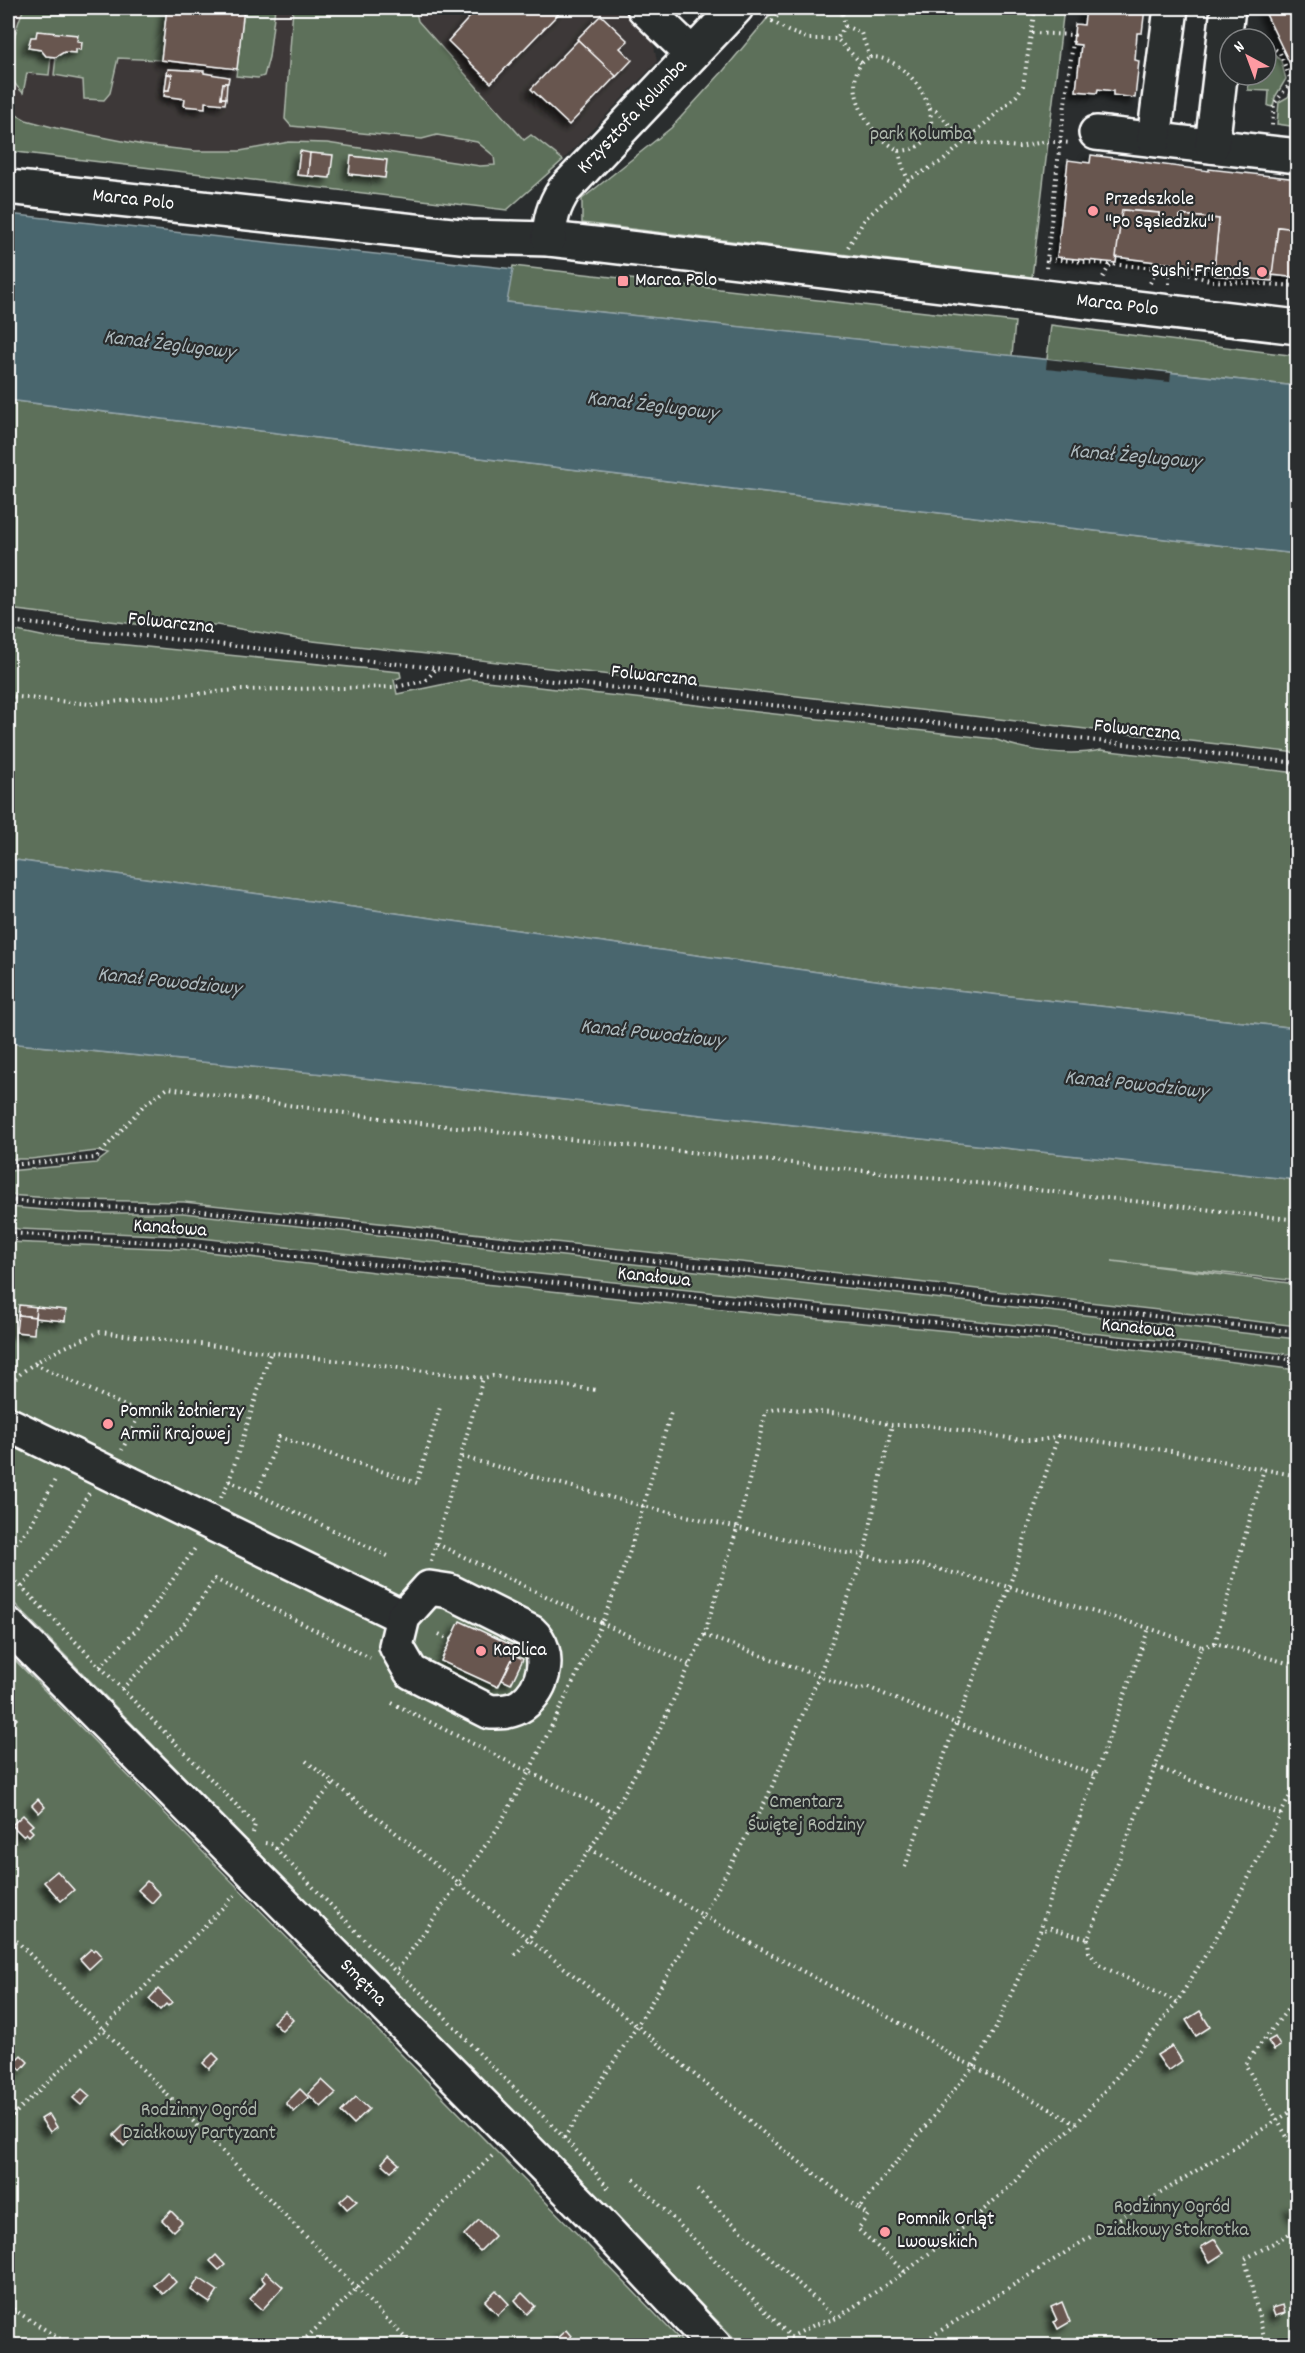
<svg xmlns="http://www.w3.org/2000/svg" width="1305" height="2353" viewBox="0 0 1305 2353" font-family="Dekko,sans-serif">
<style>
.built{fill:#3d3938}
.green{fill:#5d705a;stroke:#aeb8ac;stroke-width:1.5}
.water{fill:#4a666e;stroke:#92a3a8;stroke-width:1.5}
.pier{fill:#2a2d2e}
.building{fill:#685650;stroke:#fff;stroke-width:1.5;filter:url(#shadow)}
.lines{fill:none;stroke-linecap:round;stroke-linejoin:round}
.minor-casing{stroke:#fff;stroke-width:38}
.path{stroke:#fff;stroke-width:4;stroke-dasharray:1.5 4.5;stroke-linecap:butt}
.minor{stroke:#2a2d2e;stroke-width:33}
.poi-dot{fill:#ff9aa2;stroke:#2a2d2e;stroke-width:2}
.labels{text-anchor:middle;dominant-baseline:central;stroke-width:4.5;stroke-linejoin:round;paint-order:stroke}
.street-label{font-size:20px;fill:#fff;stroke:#2a2d2e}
.park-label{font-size:20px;fill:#aeb8ac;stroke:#2a2d2e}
.poi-label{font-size:20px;fill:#fff;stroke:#2a2d2e;text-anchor:start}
.water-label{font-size:21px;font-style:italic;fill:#aebabe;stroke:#2a2d2e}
</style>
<defs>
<filter id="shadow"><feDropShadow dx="-5.5" dy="5.5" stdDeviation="3" flood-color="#0009"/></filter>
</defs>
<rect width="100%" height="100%" fill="#2a2d2e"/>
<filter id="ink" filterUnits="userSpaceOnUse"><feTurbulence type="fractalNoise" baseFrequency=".0167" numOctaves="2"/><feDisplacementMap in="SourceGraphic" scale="12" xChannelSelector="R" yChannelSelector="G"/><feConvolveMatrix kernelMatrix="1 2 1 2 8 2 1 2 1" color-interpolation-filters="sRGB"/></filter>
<g filter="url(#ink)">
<g class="built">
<path d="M 8,8 L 618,8 L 653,41 L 657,62 L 563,160 L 507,210 L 8,151 Z"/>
<path d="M 671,8 L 707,8 L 700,16 L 676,13 Z"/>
</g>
<g class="green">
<path d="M 24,8 L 167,8 L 161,60 L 118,58 L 110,93 L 104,100 L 84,99 L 83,80 L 54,75 L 56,57 L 51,56 L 49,75 L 27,73 L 23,93 C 20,90 16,86 14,82 C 6,62 16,26 24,8 Z"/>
<path d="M 244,8 L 275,8 L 269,57 L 264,76 L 258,78 L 236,76 Z"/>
<path d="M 293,8 L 415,8 L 418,21 L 524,140 L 531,135 L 563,160 L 507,210 L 8,151 L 8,110 L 26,120 L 56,128 L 143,145 L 195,151 L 240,151 L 289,142 L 327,143 L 480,166 L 495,165 L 494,156 L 477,142 L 437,135 L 422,139 L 291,126 L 285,119 Z"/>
<path d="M 776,8 L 1064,8 L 1032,277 L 582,223 L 582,199 L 671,128 L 724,70 Z"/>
<path d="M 1266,46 L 1281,61 L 1286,79 L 1275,97 L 1273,107 L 1268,106 L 1269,91 L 1248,90 L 1249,75 L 1266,75 Z"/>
<path d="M 1297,80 L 1297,127 L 1277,124 L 1279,102 L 1288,97 Z"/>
<path d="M 513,266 L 1015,322 L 1012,356 L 506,302 Z"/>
<path d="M 1051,325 L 1297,356 L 1297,386 L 1047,359 Z"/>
<path d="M 8,400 L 766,493 L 1297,554 L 1297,753 L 304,640 L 217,625 L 144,625 L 8,609 Z"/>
<path d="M 8,629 L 46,637 L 400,672 L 401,677 L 394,680 L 397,694 L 469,679 L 994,739 C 1024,751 1070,757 1101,750 L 1297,773 L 1297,1028 L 911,985 L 8,859 Z"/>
<path d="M 8,1043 L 345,1076 L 1297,1180 L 1297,1281 L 1112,1261 L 1297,1284 L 1297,1326 L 778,1266 L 184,1202 L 79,1200 L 8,1195 L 8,1171 L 96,1163 L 108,1154 L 97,1151 L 31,1159 L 8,1159 Z"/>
<path d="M 8,1207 L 81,1213 L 183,1213 L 1297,1339 L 1297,1355 L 182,1236 L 19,1229 L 8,1227 Z"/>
<path d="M 8,1242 L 183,1249 L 399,1275 L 778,1315 L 1101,1345 L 1297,1370 L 1297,2345 L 741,2345 L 8,1597 Z"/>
<path d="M 8,1653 L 635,2293 L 685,2345 L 8,2345 Z"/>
</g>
<g class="water">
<path d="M 8,214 L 513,269 L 507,302 L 1297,386 L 1297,554 L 766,493 L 8,400 Z"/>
<path d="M 8,859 L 911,985 L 1297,1028 L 1297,1180 L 345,1076 L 8,1043 Z"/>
</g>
<path class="pier" d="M 1047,359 L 1171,373 L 1170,382 L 1046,369 Z"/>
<g class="building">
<path d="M 167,8 L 244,8 L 237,69 L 161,60 Z"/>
<path d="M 478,8 L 564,8 L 491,83 L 448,41 Z"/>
<path d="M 1086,8 L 1145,8 L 1142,33 L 1137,33 L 1135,60 L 1139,61 L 1135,98 L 1113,95 L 1113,91 L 1098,89 L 1097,93 L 1076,91 L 1081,45 L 1073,44 L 1075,24 L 1084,25 Z"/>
<path d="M 1263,8 L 1298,8 L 1298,81 L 1293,70 Z"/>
<path d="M 601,15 L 628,41 L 620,48 L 632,60 L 616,77 L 577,39 Z"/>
<path d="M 37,31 L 78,35 L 77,41 L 82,42 L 81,50 L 76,49 L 76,53 L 64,52 L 56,57 L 46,56 L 41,50 L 28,48 L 31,37 L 36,37 Z"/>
<path d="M 578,40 L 616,76 L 569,125 L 531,89 Z"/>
<path d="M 168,69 L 204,71 L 204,73 L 229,77 L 228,83 L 223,83 L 221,98 L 226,98 L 225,104 L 205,102 L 205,108 L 184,106 L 185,99 L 164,96 L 165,90 L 169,90 L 172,74 L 167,74 Z"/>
<path d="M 167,74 L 172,75 L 169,90 L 165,90 Z"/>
<path d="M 223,83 L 227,83 L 226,98 L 221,98 Z"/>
<path d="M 300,151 L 310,153 L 308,176 L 297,175 Z"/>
<path d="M 310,153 L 333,155 L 330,178 L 308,176 Z"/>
<path d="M 1091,155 L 1209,171 L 1209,169 L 1298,179 L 1298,229 L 1278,227 L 1272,281 L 1213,275 L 1219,219 L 1180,215 L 1180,221 L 1159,219 L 1159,213 L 1122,210 L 1116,263 L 1057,257 L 1068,160 L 1090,163 Z"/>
<path d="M 351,156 L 387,160 L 385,178 L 349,174 Z"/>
<path d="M 1122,210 L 1159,213 L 1159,219 L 1180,221 L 1180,215 L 1219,219 L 1214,269 L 1116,257 Z"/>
<path d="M 1278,227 L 1298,229 L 1298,278 L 1272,275 Z"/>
<path d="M 19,1305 L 37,1307 L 35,1317 L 18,1315 Z"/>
<path d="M 36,1307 L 66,1310 L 65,1321 L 35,1318 Z"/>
<path d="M 18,1315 L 35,1317 L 34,1334 L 16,1332 Z"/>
<path d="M 460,1621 L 518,1648 L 498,1687 L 441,1661 Z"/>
<path d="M 514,1655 L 523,1659 L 511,1684 L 502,1680 Z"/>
<path d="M 8,1709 L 17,1719 L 8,1728 Z"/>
<path d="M 38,1799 L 45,1807 L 39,1813 L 32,1805 Z"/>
<path d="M 23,1815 L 33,1825 L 29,1828 L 33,1832 L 29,1836 L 26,1833 L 23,1836 L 12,1825 Z"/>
<path d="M 57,1871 L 74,1890 L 61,1901 L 44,1882 Z"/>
<path d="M 147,1881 L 160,1894 L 152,1903 L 138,1890 Z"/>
<path d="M 91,1949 L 93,1951 L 95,1949 L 102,1957 L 89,1969 L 80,1959 Z"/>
<path d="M 158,1989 L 172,2002 L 168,2006 L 166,2004 L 160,2010 L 149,1999 Z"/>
<path d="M 285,2011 L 293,2020 L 282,2031 L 273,2022 Z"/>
<path d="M 1200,2011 L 1210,2027 L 1196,2036 L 1186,2020 Z"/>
<path d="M 1275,2037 L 1280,2046 L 1274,2050 L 1268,2041 Z"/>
<path d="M 1172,2046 L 1182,2061 L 1168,2071 L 1157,2055 Z"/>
<path d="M 213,2053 L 219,2059 L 209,2069 L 203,2063 Z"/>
<path d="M 21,2055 L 28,2062 L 21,2070 L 14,2062 Z"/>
<path d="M 322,2080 L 336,2093 L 321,2107 L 308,2094 Z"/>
<path d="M 82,2089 L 90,2096 L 81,2105 L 73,2098 Z"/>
<path d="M 300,2089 L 309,2098 L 294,2112 L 286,2103 Z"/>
<path d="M 356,2097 L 369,2109 L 353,2124 L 341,2112 Z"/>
<path d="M 49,2114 L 57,2127 L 50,2132 L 41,2119 Z"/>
<path d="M 124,2125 L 134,2136 L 124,2146 L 114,2135 Z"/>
<path d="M 389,2155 L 399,2164 L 391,2171 L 382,2163 Z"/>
<path d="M 349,2193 L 357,2201 L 347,2209 L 340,2201 Z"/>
<path d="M 1298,2203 L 1298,2217 L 1296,2218 L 1290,2206 Z"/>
<path d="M 171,2211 L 182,2222 L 173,2231 L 162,2220 Z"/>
<path d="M 479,2220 L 495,2236 L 480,2251 L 464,2235 Z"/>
<path d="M 1215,2239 L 1224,2253 L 1210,2262 L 1201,2247 Z"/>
<path d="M 216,2255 L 225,2265 L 219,2270 L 210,2261 Z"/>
<path d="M 167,2272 L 176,2282 L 163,2294 L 154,2285 Z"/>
<path d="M 266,2272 L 283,2287 L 262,2310 L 250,2299 L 265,2282 L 261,2278 Z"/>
<path d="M 199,2278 L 218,2291 L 210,2303 L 191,2290 Z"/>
<path d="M 496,2290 L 509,2304 L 498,2315 L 485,2301 Z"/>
<path d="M 522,2293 L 535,2306 L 527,2314 L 515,2300 Z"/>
<path d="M 1062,2302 L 1070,2322 L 1058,2329 L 1054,2321 L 1057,2320 L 1051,2307 Z"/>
<path d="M 1283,2305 L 1285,2313 L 1275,2316 L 1272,2308 Z"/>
<path d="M 566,2330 L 571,2336 L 561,2346 L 555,2340 Z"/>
</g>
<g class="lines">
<defs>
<g id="minor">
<path d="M 644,8 L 692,54"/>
<path d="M 1096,133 L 1298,156"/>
<path d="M 1154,139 L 1171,8"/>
<path d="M 1212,146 L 1228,8"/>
<path id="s1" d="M 8,187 L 470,237 L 549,239 L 603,245 L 1298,327"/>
<path id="s2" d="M 549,239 C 550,220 553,207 564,190 L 736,8"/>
<path d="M 8,1424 L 403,1617"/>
<path d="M 429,1588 L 449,1591 L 531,1632 C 553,1652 545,1688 522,1705 C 512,1712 501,1712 490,1712 L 411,1672 L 396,1646 L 403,1617 Z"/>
<path id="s3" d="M 8,1625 L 593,2216 L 715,2346"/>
</g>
</defs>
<use href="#minor" class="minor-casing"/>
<g class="path">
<path d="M 841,8 L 845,26 L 837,39 L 861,63"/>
<path d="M 762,14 L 772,21 L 786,8"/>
<path d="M 772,21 L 788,31 L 809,39 L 837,39"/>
<path d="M 845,26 L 861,33 L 870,57"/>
<path d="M 1032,33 L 1074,35 L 1060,142 L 1071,143"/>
<path d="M 1266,42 L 1280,53 L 1290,78 L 1289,85 L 1274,104 L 1272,126"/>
<path d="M 870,57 C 918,55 964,148 899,151 C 890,145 881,139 874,130 C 858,113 843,70 870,57 Z"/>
<path d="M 930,108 L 936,111 L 966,142 L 1019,147 L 1043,142 L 1060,142 L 1046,269"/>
<path d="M 899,151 L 902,165 L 908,180"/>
<path d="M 848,247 L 865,219 L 908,180 L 944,160 L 1016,96 L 1023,86 L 1035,8"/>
<path d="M 1048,259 L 1169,269"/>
<path d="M 1103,277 L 1110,265"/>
<path d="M 1150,283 L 1158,268"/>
<path d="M 1169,284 L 1169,269 L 1213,281 L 1298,286"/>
<path d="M 8,621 L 1298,763"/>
<path d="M 8,696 L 90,704 L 236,690 L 395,687 L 425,681 L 436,669"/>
<path d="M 8,1165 L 96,1158 L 144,1105 L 168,1088 L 401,1121 L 959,1181 L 1298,1220"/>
<path d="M 8,1200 L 88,1207 L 184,1209 L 1298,1332"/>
<path d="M 8,1233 L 179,1244 L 1298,1360"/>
<path d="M 35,1364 L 140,1413 L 122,1450"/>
<path d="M 8,1388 C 24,1362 72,1344 100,1332 L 483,1378 L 493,1376 L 596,1390"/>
<path d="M 462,1457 L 643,1506 L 847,1553 L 864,1555 L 891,1562 L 922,1565 L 1009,1587 L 1149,1628 L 1202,1647 L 1088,1939 L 1051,1928 L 1041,1931"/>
<path d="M 229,1481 L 390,1557"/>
<path d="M 257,1493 L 279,1437 L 417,1483 L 441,1404"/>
<path d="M 221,1498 L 229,1481 L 270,1354"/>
<path d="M 437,1544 L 602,1623 L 629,1554 L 671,1412"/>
<path d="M 8,1552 L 29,1528 L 56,1478"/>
<path d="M 431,1561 L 483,1378"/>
<path d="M 8,1573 L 255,1824 L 253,1833"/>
<path d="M 22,1587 L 64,1536 L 89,1493"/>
<path d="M 439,1634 L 451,1640"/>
<path d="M 704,1635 L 858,1690 L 868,1687 C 941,1720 1019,1746 1095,1775"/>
<path d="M 1215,1643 L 1264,1469"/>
<path d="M 1202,1647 L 1215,1643 L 1298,1666"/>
<path d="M 100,1667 L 138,1628 L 196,1547"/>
<path d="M 122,1689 L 182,1627 L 215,1579 L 370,1658"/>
<path d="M 392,1703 L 529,1772 L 602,1623 L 690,1665"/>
<path d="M 306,1761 L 637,2026 L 784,2150 L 859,2208 L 974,2066 L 996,2027 L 1040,1931 L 1049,1901 L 1149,1628"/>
<path d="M 1156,1767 L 1282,1815"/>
<path d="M 265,1843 L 271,1844 L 276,1849 L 396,1972"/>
<path d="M 276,1849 L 334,1783"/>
<path d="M 590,1849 L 752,1944 L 918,2033 L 957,2059 L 974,2066 L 1076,2124"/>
<path d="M 905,1867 L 951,1737 L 1009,1587 L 1058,1436"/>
<path d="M 8,1932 L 413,2346"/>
<path d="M 1088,1939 L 1089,1952 L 1099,1965 L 1177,2002"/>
<path d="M 515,1955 L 528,1940 L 590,1849 L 613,1812 L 654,1741 L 704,1635 L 738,1526 L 766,1411 L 781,1408 L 850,1415 L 892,1425 L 926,1425 L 1021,1440 L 1042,1440 L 1058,1436 L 1171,1451 L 1298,1476"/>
<path d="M 1298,1996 L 1245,2064 L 1298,2156"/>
<path d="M 8,2120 L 102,2030 L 235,1895"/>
<path d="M 564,2138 L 637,2026 L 704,1914 L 767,1798 L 819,1676 L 864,1555 L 892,1425"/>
<path d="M 634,2179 L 791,2337 L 814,2325 L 837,2318 L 905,2272 L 970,2222 L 1016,2181 L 1030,2165 L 1076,2124 L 1137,2053 L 1177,2002 L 1228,1918 L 1298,1780"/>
<path d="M 608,2188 C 569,2138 522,2097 478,2052 C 450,2023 429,1997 396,1972 L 497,1829 L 529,1772 L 613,1812"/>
<path d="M 697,2190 L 836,2318"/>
<path d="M 859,2208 L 868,2215 L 858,2229 L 905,2272"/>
<path d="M 8,2306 L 71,2346"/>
<path d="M 298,2346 L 493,2155"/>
<path d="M 916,2346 L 1298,2107"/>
<path d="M 1266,2346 L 1245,2259 L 1298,2229"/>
</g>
<use href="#minor" class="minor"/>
</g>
</g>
<g class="poi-dot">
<circle cx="1093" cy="211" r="6"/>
<circle cx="1262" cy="272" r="6"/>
<rect x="617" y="275" width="12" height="12" rx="3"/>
<circle cx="108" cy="1424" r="6"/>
<circle cx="481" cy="1651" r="6"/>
<circle cx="885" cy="2232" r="6"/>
</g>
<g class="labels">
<g class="street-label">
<text stroke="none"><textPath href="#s2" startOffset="152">Krzysztofa Kolumba</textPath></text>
<text stroke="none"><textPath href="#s1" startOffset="126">Marca Polo</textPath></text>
<text stroke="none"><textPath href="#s1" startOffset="1116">Marca Polo</textPath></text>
<text transform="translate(171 624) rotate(6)">Folwarczna</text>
<text transform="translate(654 677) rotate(6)">Folwarczna</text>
<text transform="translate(1137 731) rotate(6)">Folwarczna</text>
<text transform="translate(170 1229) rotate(4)">Kanałowa</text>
<text transform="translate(654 1278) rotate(6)">Kanałowa</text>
<text transform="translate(1138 1329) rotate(6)">Kanałowa</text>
<text stroke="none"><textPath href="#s3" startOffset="504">Smętna</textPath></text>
</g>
<g class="park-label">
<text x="921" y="135">park Kolumba</text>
<text x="806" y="1803">Cmentarz<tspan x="806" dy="23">Świętej Rodziny</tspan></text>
<text x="199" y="2111">Rodzinny Ogród<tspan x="199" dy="23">Działkowy Partyzant</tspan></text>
<text x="1172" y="2208">Rodzinny Ogród<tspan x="1172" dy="23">Działkowy Stokrotka</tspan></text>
</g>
<g class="poi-label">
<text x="1105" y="200">Przedszkole<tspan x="1105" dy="23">"Po Sąsiedzku"</tspan></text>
<text x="1250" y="272" text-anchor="end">Sushi Friends</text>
<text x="635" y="281">Marca Polo</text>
<text x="120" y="1412">Pomnik żołnierzy<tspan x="120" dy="23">Armii Krajowej</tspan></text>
<text x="493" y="1651">Kaplica</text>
<text x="897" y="2220">Pomnik Orląt<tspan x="897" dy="23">Lwowskich</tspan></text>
</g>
<g class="water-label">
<text transform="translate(169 346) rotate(7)">Kanał Żeglugowy</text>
<text transform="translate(652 407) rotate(7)">Kanał Żeglugowy</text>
<text transform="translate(1135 458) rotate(5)">Kanał Żeglugowy</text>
<text transform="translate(169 983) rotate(6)">Kanał Powodziowy</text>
<text transform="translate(652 1035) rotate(6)">Kanał Powodziowy</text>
<text transform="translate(1136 1086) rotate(6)">Kanał Powodziowy</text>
</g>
</g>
<rect width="1305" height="2353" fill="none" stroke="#2a2d2e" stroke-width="30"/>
<rect x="15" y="15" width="1275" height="2323" fill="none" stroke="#fff" stroke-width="2" filter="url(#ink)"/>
<g transform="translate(1248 57) rotate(319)"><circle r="28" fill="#2a2d2e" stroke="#7f8182" stroke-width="1.5"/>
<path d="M0-4.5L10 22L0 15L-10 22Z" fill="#ff9aa2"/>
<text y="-9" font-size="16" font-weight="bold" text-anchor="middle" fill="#ffffff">N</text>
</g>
</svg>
